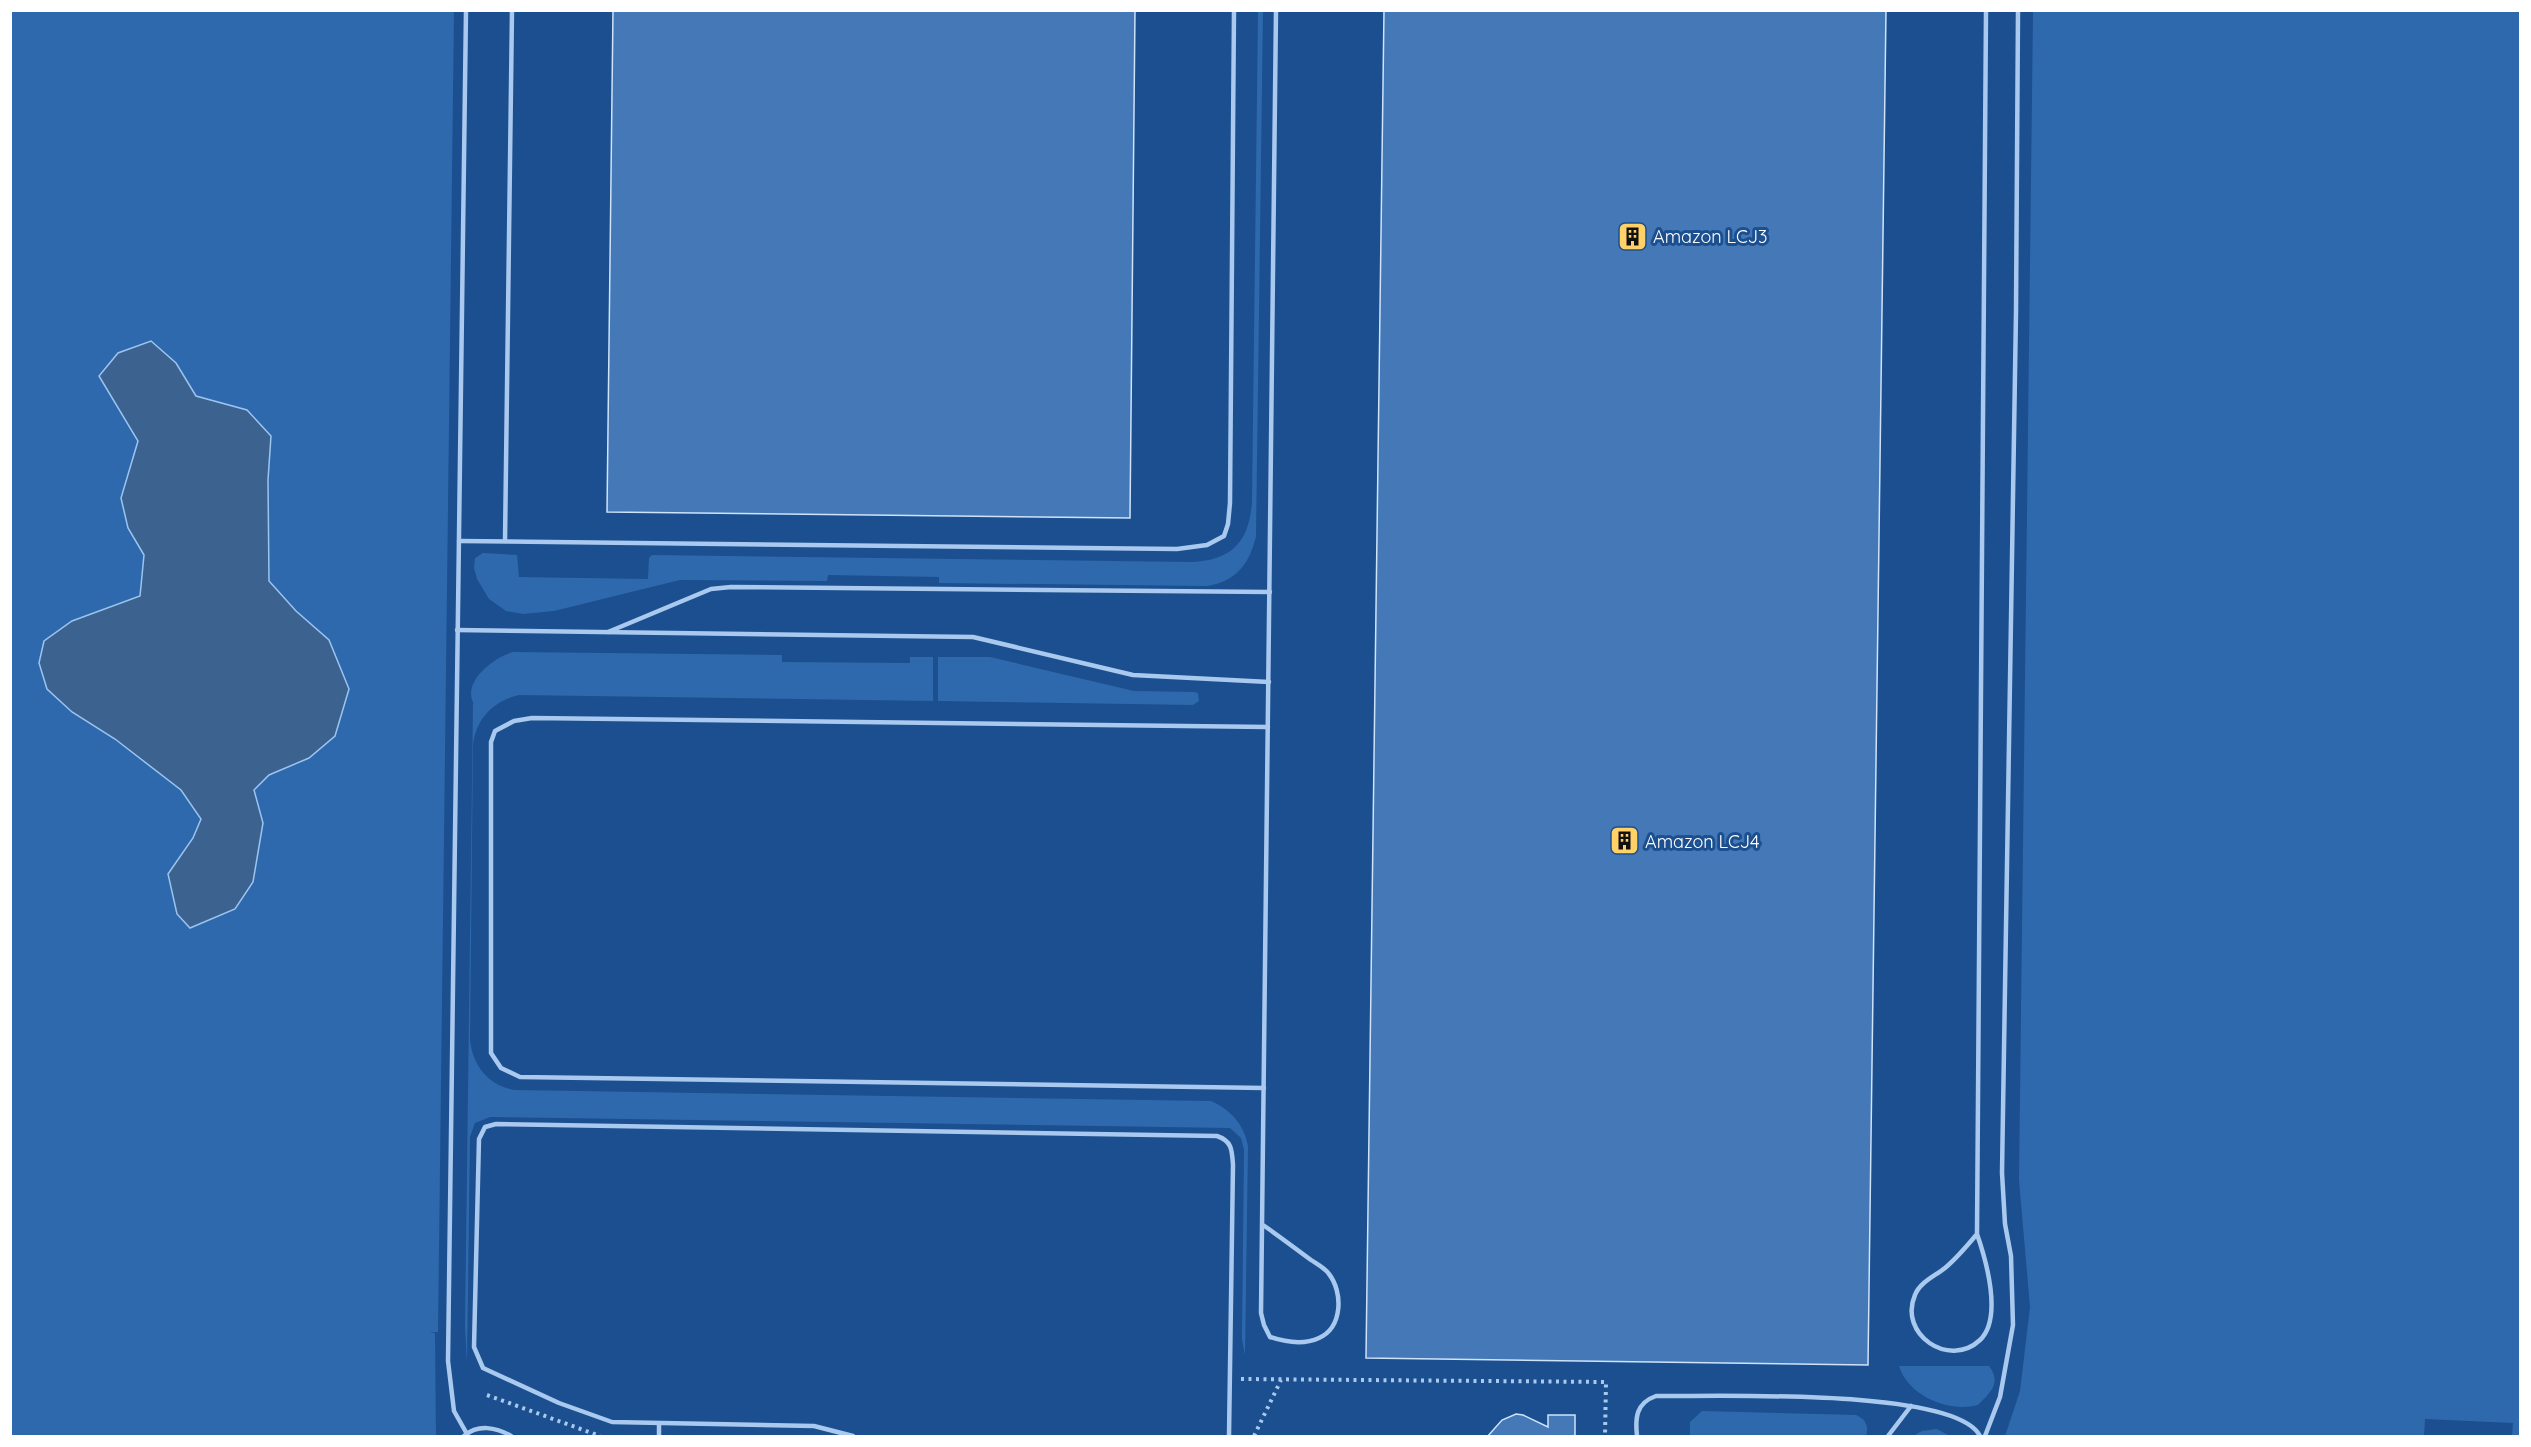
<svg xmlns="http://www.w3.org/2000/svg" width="2531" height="1447" viewBox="0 0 2531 1447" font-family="Quicksand,sans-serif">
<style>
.green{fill:#2e69ad}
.water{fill:#3c6290;stroke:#9cc4f0;stroke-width:1.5}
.building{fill:#4478b7;stroke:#cfe3fa;stroke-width:1.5}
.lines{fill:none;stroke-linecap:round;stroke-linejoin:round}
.path{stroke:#a9c9ee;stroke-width:4;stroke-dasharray:3 4.5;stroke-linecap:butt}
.service{stroke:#a9c9ee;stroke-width:4.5}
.labels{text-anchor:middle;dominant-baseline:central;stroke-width:6;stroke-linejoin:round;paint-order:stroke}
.poi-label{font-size:18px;fill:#fff;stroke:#1b4f8f;text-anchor:start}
</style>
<rect width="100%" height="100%" fill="#1b4f8f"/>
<g class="green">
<path d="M 10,11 L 454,11 L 438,1332 L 429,1332 L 435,1333 L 436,1436 L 11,1436 Z"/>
<path d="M 1258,11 L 1263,11 L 1256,536 C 1250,563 1236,582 1207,586 L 939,583 L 939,577 L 828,575 L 827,581 L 680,580 L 554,611 L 523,614 L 506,611 L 489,599 L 477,579 L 474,568 L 475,558 L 483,553 L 517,555 L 519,577 L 648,579 L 649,558 L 652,555 L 1192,562 C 1232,560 1249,542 1252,502 Z"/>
<path d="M 2033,11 L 2520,11 L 2520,1436 L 2512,1436 L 2513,1423 L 2425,1419 L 2424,1436 L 2005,1436 L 2020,1391 L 2030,1307 L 2019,1180 Z"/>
<path d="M 513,652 L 782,655 L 782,662 L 910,663 L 910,657 L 933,657 L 933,701 L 519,695 C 493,701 476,719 473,745 L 470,1040 C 473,1066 488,1085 514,1090 L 1211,1101 C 1231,1110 1244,1124 1248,1146 L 1245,1355 L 1242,1339 L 1244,1150 L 1241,1138 L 1230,1128 L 490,1117 L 475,1123 L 470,1137 L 467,1364 L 465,1326 L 473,702 C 463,681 494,657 513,652 Z"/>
<path d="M 938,657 L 990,657 L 1134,691 L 1194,692 L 1198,693 L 1199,701 L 1193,705 L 938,701 Z"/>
<path d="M 1899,1366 L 1989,1366 C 2002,1383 1990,1393 1978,1405 C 1949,1413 1908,1396 1899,1366 Z"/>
<path d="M 1702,1411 L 1856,1415 C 1866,1419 1869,1427 1866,1436 L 1690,1436 L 1690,1422 Z"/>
<path d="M 1937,1429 L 1950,1436 L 1913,1436 L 1922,1431 Z"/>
</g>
<path class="water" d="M 151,341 L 176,363 L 196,396 L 247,410 L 271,436 L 268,480 L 269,581 L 296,611 L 329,640 L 349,689 L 335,736 L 309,758 L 269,775 L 254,790 L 263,823 L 253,882 L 235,909 L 190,928 L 177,914 L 168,874 L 193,838 L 201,819 L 181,790 L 115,739 L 72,712 L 47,689 L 39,663 L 44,641 L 72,621 L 140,596 L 144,555 L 128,528 L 121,498 L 138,441 L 99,376 L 118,353 Z"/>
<g class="building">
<path d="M 613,10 L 1135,10 L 1130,518 L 607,512 Z"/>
<path d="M 1384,10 L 1886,10 L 1868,1365 L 1366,1358 Z"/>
<path d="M 1516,1414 L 1523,1415 L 1548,1427 L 1548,1415 L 1575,1415 L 1575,1437 L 1487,1437 L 1502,1420 Z"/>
</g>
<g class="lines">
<g class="path">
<path d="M 1241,1379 L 1606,1382 L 1605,1436"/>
<path d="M 487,1395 L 600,1436"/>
<path d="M 1254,1436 L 1281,1380"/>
</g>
<g class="service">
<path d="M 466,10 L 448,1361 L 454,1411 L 467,1434"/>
<path d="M 459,541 L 1177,549 L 1207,545 L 1224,536 L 1228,524 L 1230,503 L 1234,10"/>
<path d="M 505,541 L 512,10"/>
<path d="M 457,630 L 973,637 L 1133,675 L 1269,682"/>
<path d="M 608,632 L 711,589 L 731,587 L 1270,592"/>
<path d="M 1264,1088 L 520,1077 L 501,1068 L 491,1053 L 491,742 L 495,731 L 514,721 L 532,718 L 1268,727"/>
<path d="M 1263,1225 C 1279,1236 1295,1248 1311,1260 C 1317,1264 1325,1268 1329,1274 C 1343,1292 1343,1327 1319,1338 C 1304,1345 1285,1342 1270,1337 L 1264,1325 L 1261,1313 L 1276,10"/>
<path d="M 1977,1234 C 1967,1246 1957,1258 1945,1268 C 1935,1276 1920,1282 1915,1295 C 1898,1334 1949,1369 1980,1340 C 2003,1318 1986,1260 1977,1234 L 1986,10"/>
<path d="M 659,1425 L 659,1436"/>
<path d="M 464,1436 C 478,1424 496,1427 511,1436"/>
<path d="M 853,1436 L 814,1426 L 612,1422 L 559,1403 L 483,1368 L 474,1347 L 479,1139 L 485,1127 L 496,1124 L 1217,1136 C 1232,1141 1232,1150 1233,1165 L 1229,1436"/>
<path d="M 1637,1436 C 1635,1418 1636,1403 1656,1396 C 1711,1397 1955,1387 1980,1436"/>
<path d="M 1888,1436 L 1911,1406"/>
<path d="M 1985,1436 L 2000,1397 L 2013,1325 L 2011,1256 L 2005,1224 L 2002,1173 L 2016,312 L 2018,10"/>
</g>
</g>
<defs>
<symbol id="building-square" viewBox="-11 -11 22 22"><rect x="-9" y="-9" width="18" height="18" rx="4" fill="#ffd166" stroke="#1b4f8f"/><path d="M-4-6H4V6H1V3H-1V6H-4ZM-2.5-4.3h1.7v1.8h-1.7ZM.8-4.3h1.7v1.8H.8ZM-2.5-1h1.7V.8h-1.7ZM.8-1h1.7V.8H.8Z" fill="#111"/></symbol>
</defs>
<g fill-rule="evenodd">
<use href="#building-square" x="1616" y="220" width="33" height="33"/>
<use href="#building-square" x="1608" y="824" width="33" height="33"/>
</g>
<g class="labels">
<g class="poi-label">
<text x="1653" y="236">Amazon LCJ3</text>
<text x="1645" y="841">Amazon LCJ4</text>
</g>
</g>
<rect width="2531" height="1447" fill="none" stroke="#ffffff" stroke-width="24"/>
</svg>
